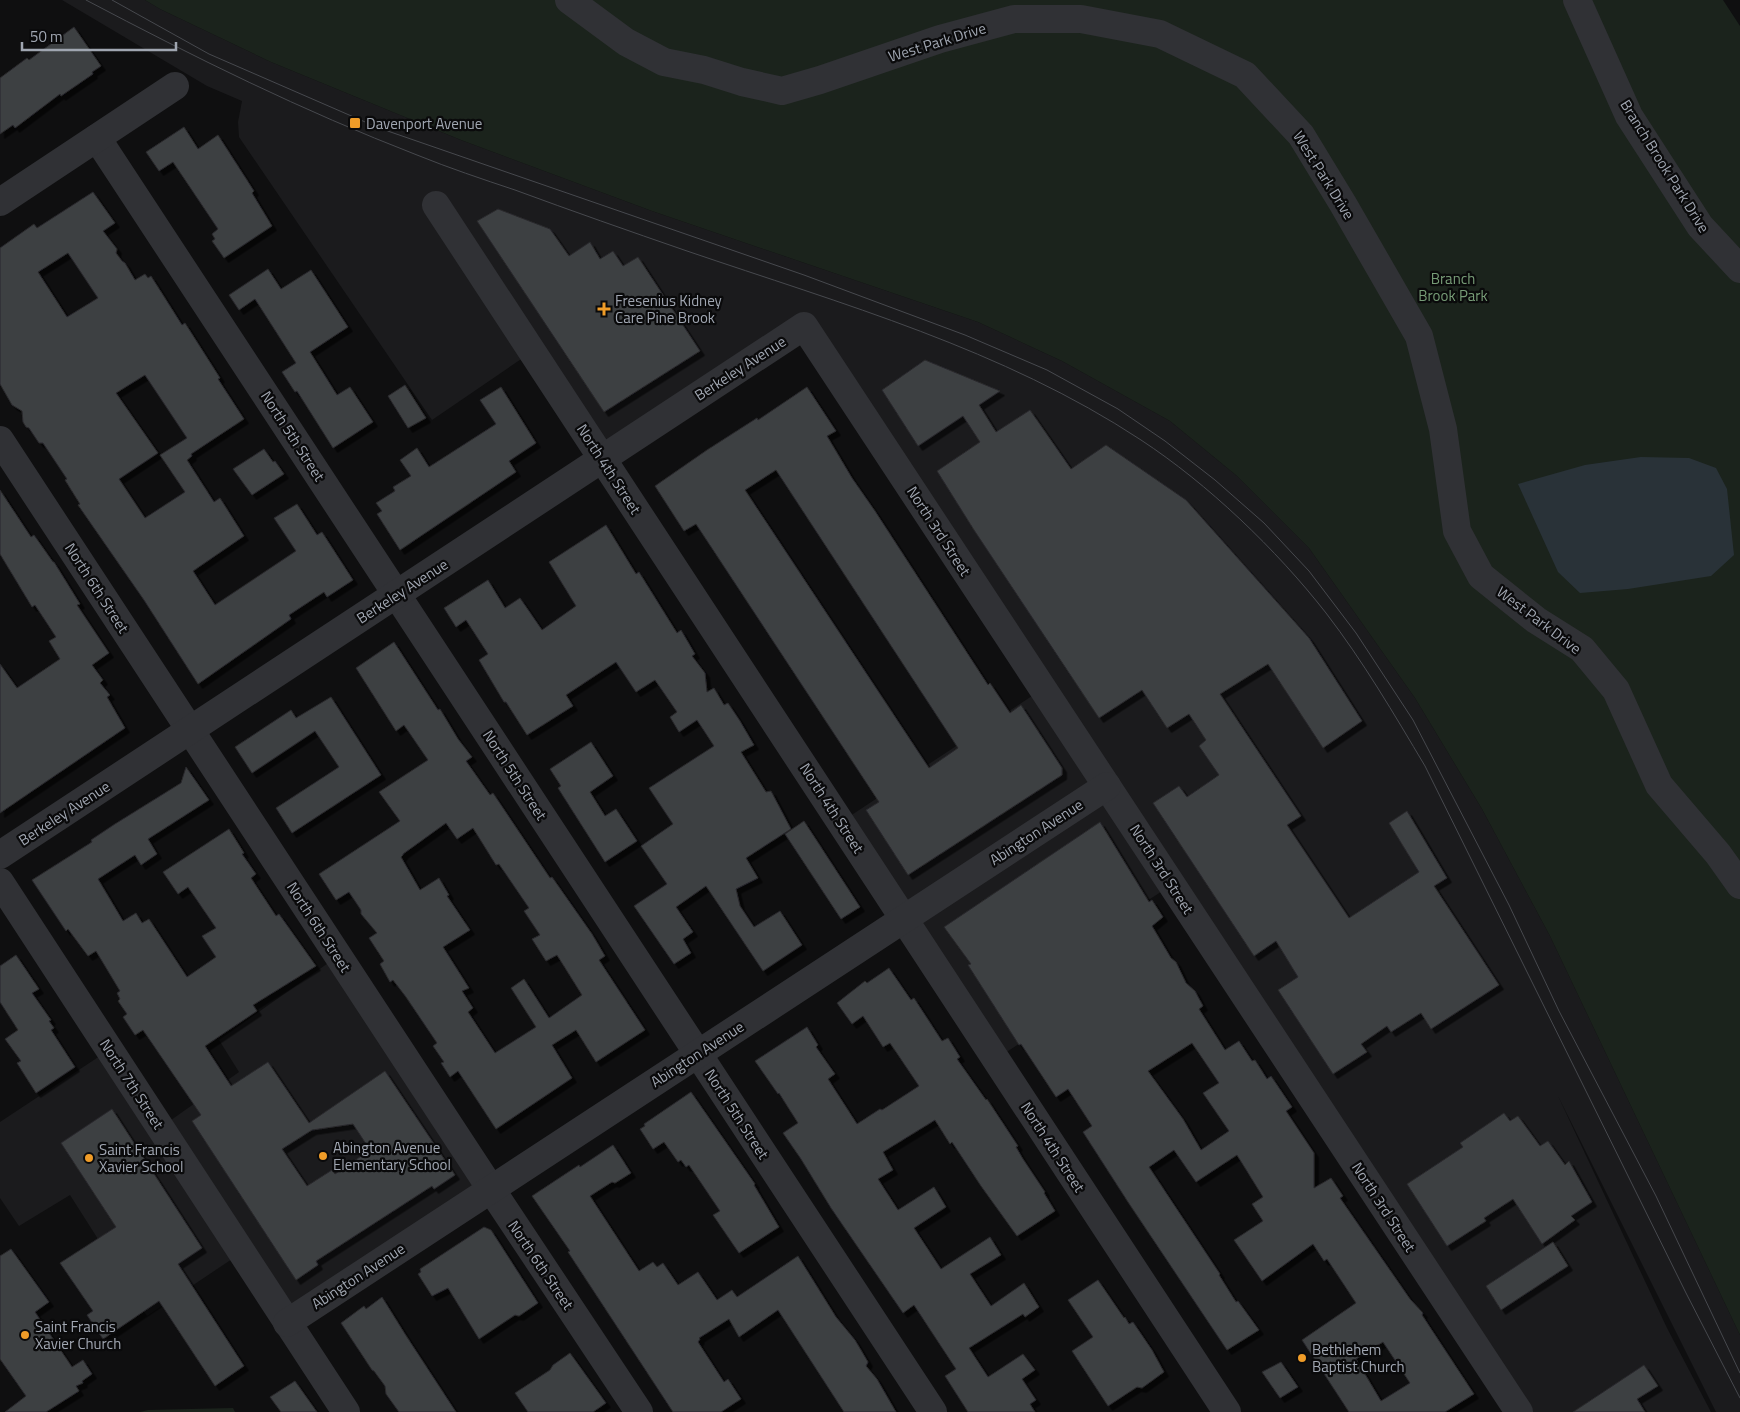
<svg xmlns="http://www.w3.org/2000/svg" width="1740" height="1412" viewBox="0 0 1740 1412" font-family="'Titillium Web',sans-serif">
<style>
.built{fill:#1b1b1d}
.green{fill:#1b231c}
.water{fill:#293238}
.building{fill:#3e3f43;stroke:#29292c;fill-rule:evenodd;filter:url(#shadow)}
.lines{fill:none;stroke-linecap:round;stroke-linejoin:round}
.minor{stroke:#303135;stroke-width:28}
.tram{stroke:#47494e;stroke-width:1}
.poi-dot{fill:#ef9c28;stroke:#0a0a0b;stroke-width:2}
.labels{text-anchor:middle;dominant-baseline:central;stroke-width:4.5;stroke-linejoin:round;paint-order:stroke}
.street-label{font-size:15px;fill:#a0a6b1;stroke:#0a0a0b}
.poi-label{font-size:15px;fill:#a0a6b1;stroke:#0a0a0b;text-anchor:start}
.park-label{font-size:15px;fill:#779c77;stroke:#0a0a0b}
</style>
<defs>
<filter id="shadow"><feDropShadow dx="4.5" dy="4.5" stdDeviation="0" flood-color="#0009"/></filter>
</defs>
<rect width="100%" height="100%" fill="#0f0f10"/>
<g class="built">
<path d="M 62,0 L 145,0 L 160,9 L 271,62 L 461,140 L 652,211 L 978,322 L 1062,361 L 1170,421 L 1237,476 L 1309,548 L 1415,698 L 1482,809 L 1550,936 L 1740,1335 L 1740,1412 L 1716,1412 L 1558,1096 L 1667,1328 L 1711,1412 L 1524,1412 L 1178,881 L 1072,949 L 1101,990 L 999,1057 L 844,820 L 1041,690 L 805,330 L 609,461 L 536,349 L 432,420 L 239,137 L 238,122 L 242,101 L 207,86 Z"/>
<path d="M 331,961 L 484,1187 L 285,1320 L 164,1125 L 239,1072 L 219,1040 Z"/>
<path d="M 109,1050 L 238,1255 L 147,1316 L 70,1195 L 19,1226 L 0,1198 L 0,1122 Z"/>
</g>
<g class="green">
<path d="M 145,0 L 1723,0 L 1740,26 L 1740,1335 L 1550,936 L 1482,809 L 1415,698 L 1309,548 L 1237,476 L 1170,421 L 1062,361 L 978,322 L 652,211 L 461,140 L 271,62 L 160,9 Z"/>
<path d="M 233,1408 L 235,1412 L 140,1412 L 148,1410 Z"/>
</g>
<path class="water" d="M 1641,457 L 1689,458 L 1716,468 L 1727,489 L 1734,555 L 1711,576 L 1628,589 L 1580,593 L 1558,572 L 1518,484 L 1585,465 Z"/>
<g class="building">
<path d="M 74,27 L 101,66 L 92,72 L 93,74 L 61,96 L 60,94 L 15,128 L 13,125 L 0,134 L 0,78 L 27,58 L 29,60 Z"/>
<path d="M 184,127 L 198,149 L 218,135 L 254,191 L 252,193 L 272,226 L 224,258 L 212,241 L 215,239 L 212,234 L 218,229 L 173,162 L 159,171 L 146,152 Z"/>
<path d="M 93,192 L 115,223 L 103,231 L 117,249 L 116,253 L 122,261 L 125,263 L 135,280 L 145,274 L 148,278 L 151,276 L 182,325 L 185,323 L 220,378 L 218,379 L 244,419 L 191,454 L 192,456 L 187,460 L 214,502 L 220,498 L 244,536 L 193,571 L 215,605 L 296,551 L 274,518 L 297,504 L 317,535 L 322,532 L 353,580 L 327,597 L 324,592 L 289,615 L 291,619 L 198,684 L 144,600 L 78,505 L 80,504 L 65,480 L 67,479 L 43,443 L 39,443 L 29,428 L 26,427 L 23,422 L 22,411 L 12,405 L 0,384 L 0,248 L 34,224 L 37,228 ZM 68,253 L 98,298 L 67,317 L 38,272 ZM 145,375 L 187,438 L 160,455 L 185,492 L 145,518 L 119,479 L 158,453 L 116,393 Z"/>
<path d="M 498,209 L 550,229 L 569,256 L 590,242 L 600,259 L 613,251 L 623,266 L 638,257 L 700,351 L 604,412 L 477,221 Z"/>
<path d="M 268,269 L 281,289 L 311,270 L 348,327 L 310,352 L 337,395 L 350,387 L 373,422 L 333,448 L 297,391 L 295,392 L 282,372 L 296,363 L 255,299 L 239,310 L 229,295 Z"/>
<path d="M 925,360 L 1000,391 L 979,405 L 996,432 L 1030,410 L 1071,469 L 1106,445 L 1186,500 L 1309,638 L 1362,721 L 1323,748 L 1268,664 L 1220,694 L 1301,816 L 1287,825 L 1349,918 L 1419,872 L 1389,823 L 1407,811 L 1447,878 L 1434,886 L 1499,985 L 1431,1029 L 1421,1013 L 1391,1032 L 1387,1026 L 1361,1044 L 1367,1052 L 1333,1074 L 1278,990 L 1298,977 L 1276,941 L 1254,956 L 1153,803 L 1179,786 L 1187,797 L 1219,775 L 1199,746 L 1206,740 L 1189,714 L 1167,728 L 1142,690 L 1099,718 L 974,530 L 937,471 L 980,442 L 963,416 L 918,446 L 882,390 Z"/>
<path d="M 405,385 L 426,418 L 408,428 L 388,396 Z"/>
<path d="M 501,387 L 536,443 L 509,461 L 516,472 L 400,550 L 377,514 L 382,511 L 376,503 L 395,491 L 393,487 L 411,476 L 400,460 L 417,448 L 429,467 L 496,424 L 480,400 Z"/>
<path d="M 807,387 L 836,431 L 827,436 L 852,478 L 875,511 L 988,685 L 990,683 L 1010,713 L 1021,705 L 1062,768 L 1062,775 L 908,875 L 866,810 L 879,802 L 854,764 L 696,524 L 684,531 L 655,486 L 707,450 L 757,418 L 758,420 ZM 776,470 L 958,748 L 929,768 L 745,490 Z"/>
<path d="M 264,449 L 273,462 L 275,461 L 284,474 L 252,495 L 233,469 Z"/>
<path d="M 0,490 L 31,537 L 34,535 L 53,562 L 54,562 L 80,604 L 77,605 L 109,653 L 92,665 L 103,680 L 100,683 L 110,695 L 107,697 L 125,728 L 0,813 L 0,664 L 17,688 L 60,659 L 49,641 L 56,637 L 35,605 L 32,607 L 0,554 Z"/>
<path d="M 606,525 L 636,574 L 639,572 L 677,633 L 681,630 L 695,654 L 692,656 L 705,673 L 707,692 L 714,688 L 724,705 L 728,703 L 740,721 L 754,745 L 741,752 L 766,792 L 771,791 L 791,829 L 746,858 L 758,878 L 736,889 L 740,906 L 754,927 L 780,911 L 802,945 L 763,971 L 706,886 L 676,907 L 693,932 L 683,939 L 691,953 L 674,964 L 634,906 L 667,884 L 641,846 L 673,824 L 649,788 L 714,746 L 697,720 L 679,732 L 670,717 L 677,712 L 655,680 L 636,692 L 616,662 L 566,695 L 573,706 L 527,735 L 506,702 L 504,702 L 479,660 L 488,654 L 466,620 L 456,627 L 444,608 L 488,580 L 505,608 L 520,598 L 542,630 L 576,606 L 549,562 Z"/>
<path d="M 394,642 L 438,710 L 440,709 L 458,739 L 472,757 L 466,761 L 490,795 L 493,793 L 550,878 L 552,877 L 592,934 L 605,956 L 599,960 L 645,1030 L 596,1062 L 576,1030 L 552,1045 L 572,1078 L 496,1129 L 458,1071 L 450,1077 L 441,1063 L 444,1062 L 433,1046 L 437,1043 L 406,997 L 393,980 L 390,982 L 380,964 L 384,961 L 369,938 L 377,933 L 361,914 L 361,910 L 349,892 L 336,900 L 319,874 L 400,821 L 379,792 L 428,760 L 404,725 L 396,731 L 356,668 ZM 446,823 L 457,839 L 473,828 L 496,865 L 499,864 L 529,908 L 524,911 L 540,935 L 532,939 L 546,961 L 557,955 L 582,995 L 549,1018 L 524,979 L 511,988 L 536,1027 L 495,1053 L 468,1012 L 473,1008 L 462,991 L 469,988 L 443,947 L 470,930 L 447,896 L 449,895 L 439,878 L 420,890 L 401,857 L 403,855 L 403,854 Z"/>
<path d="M 331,697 L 381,775 L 292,833 L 276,808 L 339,767 L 315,731 L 252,773 L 235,747 L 291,710 L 296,718 Z"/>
<path d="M 591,742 L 613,776 L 590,792 L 605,816 L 616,809 L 637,841 L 605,862 L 558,788 L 561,786 L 550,769 Z"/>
<path d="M 186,767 L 209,800 L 148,839 L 157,854 L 141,865 L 135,855 L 98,879 L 123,921 L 136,913 L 142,923 L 149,919 L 187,977 L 216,957 L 202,936 L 216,928 L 188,887 L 178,894 L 163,872 L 229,829 L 244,853 L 242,854 L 256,874 L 251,878 L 276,916 L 279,914 L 316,966 L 253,1005 L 257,1011 L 205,1046 L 231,1086 L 268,1062 L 309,1123 L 385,1071 L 455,1175 L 434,1189 L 432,1186 L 316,1261 L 318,1265 L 296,1280 L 192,1121 L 201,1115 L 143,1030 L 135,1035 L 123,1017 L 127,1014 L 118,1001 L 120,999 L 117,993 L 120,991 L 96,951 L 88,956 L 68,929 L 66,931 L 32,880 L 92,842 L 91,840 L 115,824 L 181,783 ZM 353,1124 L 370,1150 L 335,1174 L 332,1170 L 307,1186 L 282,1149 L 312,1130 Z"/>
<path d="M 804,821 L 860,907 L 841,919 L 785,834 Z"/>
<path d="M 1100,822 L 1149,902 L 1152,900 L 1163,917 L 1152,926 L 1171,958 L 1176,962 L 1186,983 L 1195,991 L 1203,1006 L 1199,1009 L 1225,1050 L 1239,1041 L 1252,1061 L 1255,1060 L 1267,1079 L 1271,1076 L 1292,1107 L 1286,1111 L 1314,1153 L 1314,1188 L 1331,1178 L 1343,1196 L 1340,1198 L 1410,1299 L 1423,1313 L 1422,1315 L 1474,1394 L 1445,1412 L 1349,1412 L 1302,1340 L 1356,1303 L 1327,1259 L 1324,1261 L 1313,1244 L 1262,1281 L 1234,1240 L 1263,1221 L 1252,1204 L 1263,1197 L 1237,1155 L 1196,1182 L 1174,1150 L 1149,1167 L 1220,1274 L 1219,1275 L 1236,1302 L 1238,1301 L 1259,1330 L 1227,1350 L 1128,1202 L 1083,1132 L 1092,1126 L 1068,1089 L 1056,1097 L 1021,1044 L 1019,1045 L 968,965 L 971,964 L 944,927 ZM 1192,1043 L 1219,1083 L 1203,1093 L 1229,1131 L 1201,1150 L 1183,1119 L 1148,1071 ZM 1383,1342 L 1410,1383 L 1381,1401 L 1356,1359 Z"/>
<path d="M 16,955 L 39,989 L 32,993 L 51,1020 L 49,1021 L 54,1028 L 51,1030 L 75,1067 L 36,1093 L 17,1063 L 21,1061 L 5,1039 L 18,1030 L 0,1002 L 0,966 Z"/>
<path d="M 889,968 L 911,1000 L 914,998 L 942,1041 L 948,1038 L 960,1057 L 957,1059 L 986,1100 L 987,1099 L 1018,1146 L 1016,1147 L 1023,1159 L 1045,1192 L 1044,1193 L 1055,1211 L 1017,1236 L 981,1186 L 952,1142 L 950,1144 L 935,1120 L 883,1152 L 893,1170 L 878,1179 L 898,1210 L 934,1187 L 946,1207 L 914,1228 L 941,1269 L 990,1237 L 1001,1255 L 970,1274 L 991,1306 L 1024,1283 L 1039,1307 L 1025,1317 L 1023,1314 L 969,1348 L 988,1377 L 1023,1354 L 1035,1370 L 1022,1379 L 1036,1400 L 1030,1404 L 1035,1412 L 968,1412 L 945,1376 L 956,1369 L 931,1331 L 914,1305 L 903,1313 L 831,1208 L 801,1159 L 783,1133 L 798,1123 L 779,1093 L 778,1094 L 755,1061 L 807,1027 L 818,1045 L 816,1047 L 835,1074 L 828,1079 L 857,1124 L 880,1109 L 882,1110 L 919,1086 L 890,1043 L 883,1047 L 863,1016 L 852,1024 L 837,1003 L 865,981 L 867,983 Z"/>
<path d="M 691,1092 L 755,1184 L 754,1185 L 779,1227 L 739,1253 L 713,1215 L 720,1211 L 689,1165 L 686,1167 L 681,1160 L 678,1162 L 664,1142 L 653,1149 L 640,1129 L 645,1126 L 644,1124 Z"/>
<path d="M 112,1109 L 202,1248 L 178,1264 L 244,1366 L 215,1386 L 159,1301 L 103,1339 L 87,1315 L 93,1311 L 60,1263 L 116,1227 L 61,1143 Z"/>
<path d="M 1504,1113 L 1510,1121 L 1518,1116 L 1540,1146 L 1548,1141 L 1565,1165 L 1569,1161 L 1592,1202 L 1571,1216 L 1575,1220 L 1542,1244 L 1513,1199 L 1484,1218 L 1486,1221 L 1447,1246 L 1407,1184 L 1463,1147 L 1460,1143 Z"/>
<path d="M 613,1145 L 631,1173 L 615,1183 L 612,1182 L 590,1196 L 639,1271 L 653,1262 L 657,1267 L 663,1263 L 678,1285 L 698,1272 L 717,1300 L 732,1290 L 737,1297 L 798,1256 L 836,1317 L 855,1340 L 868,1362 L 866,1366 L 877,1379 L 896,1412 L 844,1412 L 778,1310 L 739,1337 L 729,1319 L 699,1338 L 700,1339 L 698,1342 L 724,1382 L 728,1379 L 741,1399 L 721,1412 L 673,1412 L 568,1252 L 570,1251 L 532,1196 L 579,1165 L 580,1167 Z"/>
<path d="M 484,1227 L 491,1230 L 538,1303 L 519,1316 L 515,1315 L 479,1339 L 448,1288 L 432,1296 L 418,1274 L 421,1272 L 420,1269 Z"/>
<path d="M 1553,1242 L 1568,1266 L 1501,1310 L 1486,1286 Z"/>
<path d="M 11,1249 L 49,1302 L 35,1312 L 72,1367 L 83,1360 L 92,1374 L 82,1381 L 83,1383 L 76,1386 L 79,1391 L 46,1412 L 5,1412 L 26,1396 L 0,1359 L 0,1256 Z"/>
<path d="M 1098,1280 L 1124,1318 L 1125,1317 L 1129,1324 L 1133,1322 L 1152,1350 L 1164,1372 L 1142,1388 L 1137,1387 L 1108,1406 L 1072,1351 L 1093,1337 L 1068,1300 Z"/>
<path d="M 382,1297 L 405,1334 L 456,1412 L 399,1412 L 386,1394 L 385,1386 L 374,1371 L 372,1370 L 341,1323 L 364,1306 L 366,1309 Z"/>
<path d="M 570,1353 L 606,1403 L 593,1412 L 528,1412 L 515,1393 L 550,1370 L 553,1365 Z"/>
<path d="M 1281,1362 L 1298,1387 L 1280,1398 L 1262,1372 Z"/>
<path d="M 1644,1365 L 1658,1386 L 1637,1399 L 1645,1412 L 1573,1412 Z"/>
<path d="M 295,1381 L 317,1412 L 281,1412 L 270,1397 Z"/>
</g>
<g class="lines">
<g class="minor">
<path d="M 569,0 L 626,42 L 664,62 L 704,70 L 742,82 L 782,91 L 820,80 L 940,39 L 1014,19 L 1081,19 L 1160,34 L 1245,75 L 1301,135 L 1343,204 L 1419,336 L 1443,429 L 1457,531 L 1481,576 L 1536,620 L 1582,649 L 1616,690 L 1659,785 L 1718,854 L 1740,885"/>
<path d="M 1577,0 L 1629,116 L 1700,226 L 1740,269"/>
<path d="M 97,138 L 933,1412"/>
<path d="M 0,202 L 175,86"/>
<path d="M 436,205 L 1227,1412"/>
<path d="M 0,440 L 491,1189 L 639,1412"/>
<path d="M 0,855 L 804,326 L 1519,1412"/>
<path d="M 0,882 L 346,1412"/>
<path d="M 287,1323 L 1107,786"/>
</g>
<g class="tram">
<path d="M 86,0 C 194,57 303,111 417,155 C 449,168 482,179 515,190 C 572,211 629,231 687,251 C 842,304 1003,349 1141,440 C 1208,484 1276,549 1326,613 C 1363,661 1394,714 1425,766 L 1686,1293 L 1740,1398"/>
<path d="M 112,0 L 209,54 L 379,128 L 804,275 L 965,335 L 1047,370 L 1118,409 L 1165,441 L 1215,480 L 1264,523 L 1309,571 L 1356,633 L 1413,720 L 1509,905 L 1559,1011 L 1656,1196 L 1740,1373"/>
</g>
</g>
<g class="poi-dot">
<rect x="349" y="117" width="12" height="12" rx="2.5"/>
<path d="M601.5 301.5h5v5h5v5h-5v5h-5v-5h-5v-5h5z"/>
<circle cx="323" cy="1156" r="5"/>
<circle cx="89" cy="1158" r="5"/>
<circle cx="25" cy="1335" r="5"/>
<circle cx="1302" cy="1358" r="5"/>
</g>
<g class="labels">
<g class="street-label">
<text transform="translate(937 42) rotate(-17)">West Park Drive</text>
<text transform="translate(1665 166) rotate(58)">Branch Brook Park Drive</text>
<text transform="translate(1324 175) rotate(58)">West Park Drive</text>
<text transform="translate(740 368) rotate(-33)">Berkeley Avenue</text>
<text transform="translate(293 436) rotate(57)">North 5th Street</text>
<text transform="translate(609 469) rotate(57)">North 4th Street</text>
<text transform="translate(939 531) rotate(57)">North 3rd Street</text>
<text transform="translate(97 588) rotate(57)">North 6th Street</text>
<text transform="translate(402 591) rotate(-33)">Berkeley Avenue</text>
<text transform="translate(1539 620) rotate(37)">West Park Drive</text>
<text transform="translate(515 775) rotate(57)">North 5th Street</text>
<text transform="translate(832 808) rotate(57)">North 4th Street</text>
<text transform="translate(64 813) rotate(-33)">Berkeley Avenue</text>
<text transform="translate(1036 832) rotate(-33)">Abington Avenue</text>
<text transform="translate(1162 869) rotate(57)">North 3rd Street</text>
<text transform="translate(319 927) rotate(57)">North 6th Street</text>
<text transform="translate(697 1054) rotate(-33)">Abington Avenue</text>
<text transform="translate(132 1084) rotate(57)">North 7th Street</text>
<text transform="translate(737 1114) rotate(57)">North 5th Street</text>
<text transform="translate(1053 1147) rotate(57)">North 4th Street</text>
<text transform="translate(1384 1207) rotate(57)">North 3rd Street</text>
<text transform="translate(541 1265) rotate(56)">North 6th Street</text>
<text transform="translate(358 1276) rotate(-33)">Abington Avenue</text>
</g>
<g class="poi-label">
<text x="366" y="123">Davenport Avenue</text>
<text x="615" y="300">Fresenius Kidney<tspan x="615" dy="17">Care Pine Brook</tspan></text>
<text x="333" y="1147">Abington Avenue<tspan x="333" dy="17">Elementary School</tspan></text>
<text x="99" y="1149">Saint Francis<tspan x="99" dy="17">Xavier School</tspan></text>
<text x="35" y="1326">Saint Francis<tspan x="35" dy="17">Xavier Church</tspan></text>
<text x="1312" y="1349">Bethlehem<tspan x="1312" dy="17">Baptist Church</tspan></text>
</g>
<g class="park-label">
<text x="1453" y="278">Branch<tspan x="1453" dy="17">Brook Park</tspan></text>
</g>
</g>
<path d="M22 42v8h154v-8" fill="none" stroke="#a0a6b1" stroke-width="2.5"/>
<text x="30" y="42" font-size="15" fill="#a0a6b1" stroke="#0a0a0b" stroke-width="4" paint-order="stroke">50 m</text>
</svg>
